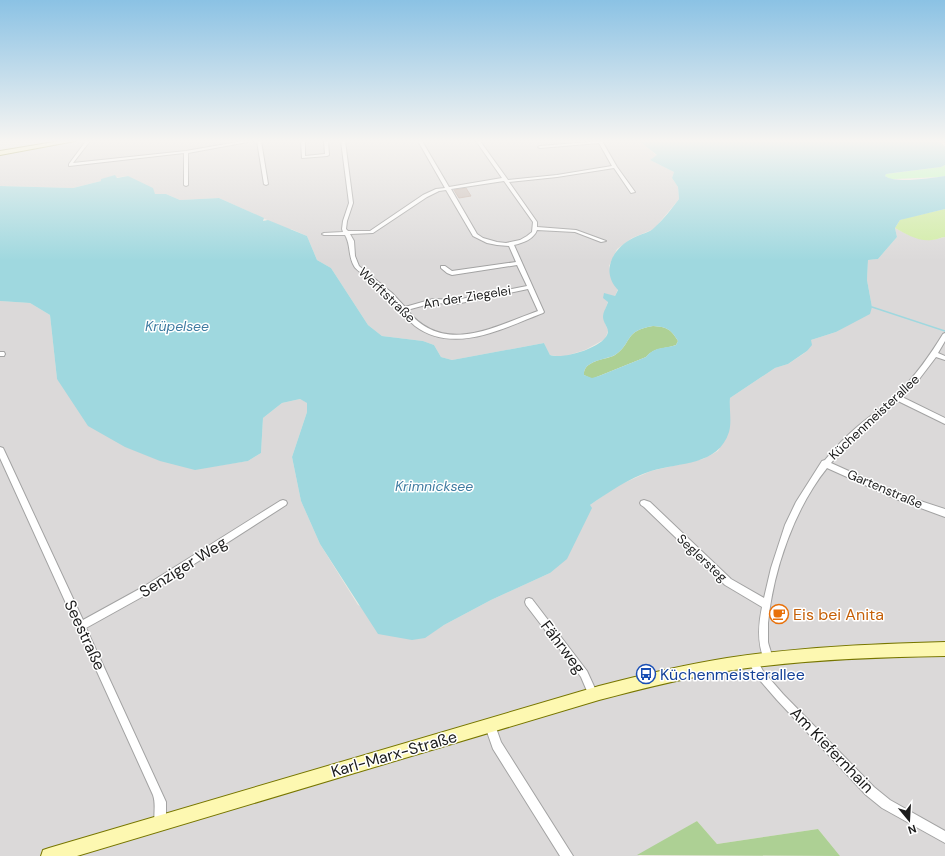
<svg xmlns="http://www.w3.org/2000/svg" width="945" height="856" viewBox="0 0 945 856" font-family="'DM Sans',sans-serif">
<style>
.residential{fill:#dbd9d9}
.grass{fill:#d0eca4}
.forest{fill:#add094}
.park{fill:#bdfcbb}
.water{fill:#9fd8df;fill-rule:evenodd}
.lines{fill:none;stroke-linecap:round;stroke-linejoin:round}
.stream{stroke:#9fd8df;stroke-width:1.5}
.building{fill:#c6bab4;stroke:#c1ada3}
.street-casing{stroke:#a3a3a3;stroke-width:2}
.secondary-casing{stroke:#777600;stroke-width:2}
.street{fill:#fff;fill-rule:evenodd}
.secondary{fill:#fdf8b1;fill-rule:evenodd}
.labels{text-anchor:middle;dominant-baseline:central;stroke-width:3;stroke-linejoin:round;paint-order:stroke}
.street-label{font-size:13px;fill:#1c1c1c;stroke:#fff}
.water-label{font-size:14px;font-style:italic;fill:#3f7ba1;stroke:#fff}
.near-street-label{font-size:16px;fill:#1c1c1c;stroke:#fff}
.near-food-label{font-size:16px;fill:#c56008;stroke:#fff;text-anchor:start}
.near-transit-label{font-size:16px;fill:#164399;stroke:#fff;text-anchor:start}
</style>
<rect width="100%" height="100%" fill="#eee9e1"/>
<g class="residential">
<path d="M 59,141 L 639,141 L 657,156 L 650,160 L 674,172 L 672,178 L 678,187 L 679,199 L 654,229 L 632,238 L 617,249 L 609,266 L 618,289 L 615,296 L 608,301 L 603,317 L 608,331 L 605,339 L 585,350 L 562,357 L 550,355 L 544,343 L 452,360 L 441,357 L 434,345 L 423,341 L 382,336 L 368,325 L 331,268 L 317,260 L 307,236 L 291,229 L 287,229 L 219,198 L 180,200 L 166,194 L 155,194 L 128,176 L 101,179 L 101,181 L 73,188 L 0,186 L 0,150 Z"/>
<path d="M 895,228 L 911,236 L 933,240 L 945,237 L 945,856 L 840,856 L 818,829 L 717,844 L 697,821 L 638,856 L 0,856 L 0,301 L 30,303 L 50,315 L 57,379 L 196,469 L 248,461 L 261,453 L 263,418 L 282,403 L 300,399 L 308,403 L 307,412 L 292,457 L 301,501 L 320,544 L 358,605 L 425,637 L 444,625 L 491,600 L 550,573 L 590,505 L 617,486 L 651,471 L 703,459 L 718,451 L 725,438 L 730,398 L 775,368 L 788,364 L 803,354 L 807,351 L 811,340 L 836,332 L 851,323 L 872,307 L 867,280 L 868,260 L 878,259 L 897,237 Z"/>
</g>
<path class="grass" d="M 945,209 L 945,237 C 941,237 937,240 932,240 C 919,242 906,234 895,228 L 900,220 L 906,218 Z"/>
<g class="forest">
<path d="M 653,326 C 667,327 671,329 678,341 L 676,345 C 665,349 654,347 646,357 L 599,376 L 592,379 L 584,375 C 583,360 606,360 615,355 C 633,343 623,331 653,326 Z"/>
<path d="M 697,821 L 717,844 L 818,829 L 840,856 L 637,855 Z"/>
</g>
<path class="park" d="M 945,165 L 945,176 L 939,177 L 895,179 L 890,179 L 885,176 L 886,174 L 941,167 Z"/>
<path class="water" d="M 639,141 L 938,141 L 945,146 L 945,165 L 941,167 L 893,173 L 886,174 L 885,176 C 896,184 931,178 945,176 L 945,209 L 900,220 L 895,228 L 897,237 L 878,259 L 868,260 L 867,280 L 872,307 L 870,314 L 836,332 L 811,340 L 812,345 L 807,351 L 788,364 L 775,368 L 730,398 C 729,408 732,422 729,432 C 718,466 680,462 651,471 C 629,478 609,492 590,505 L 592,508 L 567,559 L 550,573 L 491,600 L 444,625 L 425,638 L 412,640 L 378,634 L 320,544 L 301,501 L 292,457 L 307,412 L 307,403 L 300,399 L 282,403 L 263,418 L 261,453 L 248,461 L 195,470 L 160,461 L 125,447 L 88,426 L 57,379 L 50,315 L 30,303 L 0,301 L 0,186 L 73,188 L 101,181 L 101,179 L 115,175 L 117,178 L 128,176 L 153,188 L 155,194 L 166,194 L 180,200 L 219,198 L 264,218 L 263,221 L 268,220 L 307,236 L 317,260 L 331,268 L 368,325 L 382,336 L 423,341 L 434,345 L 441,357 L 452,360 L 544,343 L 550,355 C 563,360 606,347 608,332 C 608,327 603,322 603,317 C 603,312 607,306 608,302 L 603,298 L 604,293 L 615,296 L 618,290 C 600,271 613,248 633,238 C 640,234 650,233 655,227 C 664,219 672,208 679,199 L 678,187 L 672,178 L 674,172 L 650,160 L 657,155 ZM 653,326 C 667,327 671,329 678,341 L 676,345 C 664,349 655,346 646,357 L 599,376 L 592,378 L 584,375 C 583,360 606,360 615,355 C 633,343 623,331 653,326 Z"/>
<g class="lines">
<path class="stream" d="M 872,307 L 945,331"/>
</g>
<path class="building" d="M 466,188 L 471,196 L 459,198 L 454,190 Z"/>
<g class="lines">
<defs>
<g id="street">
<path d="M 86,141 L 90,141 L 73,163 L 186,151 L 243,141 L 253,141 L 188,153 L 188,185 L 186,186 L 184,185 L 184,153 L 69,166 L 69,164 Z"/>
<path d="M 257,141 L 261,141 L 268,184 L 266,185 L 264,184 Z"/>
<path d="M 301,141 L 305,141 L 305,156 L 325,154 L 324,141 L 328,141 L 329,155 L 327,156 L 302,158 Z"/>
<path d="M 341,141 L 345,141 L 353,203 L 347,221 L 346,229 L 348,231 L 370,231 L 423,195 L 436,189 L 445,188 L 418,141 L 422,141 L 449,187 L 502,178 L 476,141 L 480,141 L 508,180 L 557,175 L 612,166 L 599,143 L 540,148 L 538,147 L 540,146 L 602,141 L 617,167 L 635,192 L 631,193 L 614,168 L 557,177 L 509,182 L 537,222 L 537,227 L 576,230 L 606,241 L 601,242 L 575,232 L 537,230 C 534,239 523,243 514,245 L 544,312 L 543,313 C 504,328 454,355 415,326 C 405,318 400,306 391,298 C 383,290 374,283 366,276 C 362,273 356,270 354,266 C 348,256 351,245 345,235 L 324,235 L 322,234 L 324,233 L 343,232 L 342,229 L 343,221 L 349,203 ZM 504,181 L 533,222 L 532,232 L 527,236 L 520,240 L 506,243 L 497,242 L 483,238 L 477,234 L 451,189 ZM 446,190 L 473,236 L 487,243 L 497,245 L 509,246 L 516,262 L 452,271 L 445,266 L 441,266 L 441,268 L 447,273 L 452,275 L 517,265 L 527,286 L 456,300 L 433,299 L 405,307 L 392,293 L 359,266 L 355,256 L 354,241 L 350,234 L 373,233 L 427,197 L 439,191 ZM 528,289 L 538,311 C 493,327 444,356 407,310 L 433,303 L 456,304 Z"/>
<path d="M 945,333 L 945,341 L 938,353 L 945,356 L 945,360 L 936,357 L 920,378 L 902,397 L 945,418 L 945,424 L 898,401 L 860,433 L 840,452 L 831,463 L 902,495 L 945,509 L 945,517 L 896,499 L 827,468 C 794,509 773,571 768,623 C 768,629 768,636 768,642 C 769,648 774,656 771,662 L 768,664 L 765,662 C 757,644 758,626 762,607 L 725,585 L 644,507 L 641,505 L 640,503 L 641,501 L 644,500 L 650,502 L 731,579 L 764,598 L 771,568 L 785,525 L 796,502 L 822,461 L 825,460 C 835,448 845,437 857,427 C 871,415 886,405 899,392 C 917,374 930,355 943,334 Z"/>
<path d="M 0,352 L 4,352 L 5,354 L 4,356 L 0,356 Z"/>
<path d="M 0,447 L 3,448 L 4,450 L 83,620 L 143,587 L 280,501 L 283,500 L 286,501 L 287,503 L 286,505 L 149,593 L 86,628 L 166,802 L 166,823 L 164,827 L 160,829 L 156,827 C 152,817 157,807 153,795 L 0,458 Z"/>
<path d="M 529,598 L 532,599 L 587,671 L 598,695 L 596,698 L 593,700 L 590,698 L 581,677 L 526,605 L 525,602 L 526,599 Z"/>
<path d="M 753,656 L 756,658 L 763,671 L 783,694 L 874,787 L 890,800 L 945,831 L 945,843 L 882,808 L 866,795 L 777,700 L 757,677 L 748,661 L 750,658 Z"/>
<path d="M 490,721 L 494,722 L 501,742 L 573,856 L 560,856 L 493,749 L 485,726 L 486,722 Z"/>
</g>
<g id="secondary">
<path d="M 60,141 L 75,141 L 0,155 L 0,151 Z"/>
<path d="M 945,642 L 945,656 C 872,657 799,660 727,671 C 684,678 641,689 599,700 L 77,856 L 41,856 L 43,850 L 49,848 L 599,686 C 641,675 684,665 727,658 C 799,647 872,644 945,642 Z"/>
</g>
</defs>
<use href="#street" class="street-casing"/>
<use href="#secondary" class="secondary-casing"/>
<use href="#street" class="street"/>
<use href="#secondary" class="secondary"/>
</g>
<linearGradient id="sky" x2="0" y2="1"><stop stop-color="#8bc2e4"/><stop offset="0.54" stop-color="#f7f5f2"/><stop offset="1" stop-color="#f7f5f2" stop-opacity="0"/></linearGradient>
<rect width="945" height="261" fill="url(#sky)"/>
<defs>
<symbol id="cafe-ring" viewBox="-11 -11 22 22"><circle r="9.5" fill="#fff" stroke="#e8710a" stroke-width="1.5"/><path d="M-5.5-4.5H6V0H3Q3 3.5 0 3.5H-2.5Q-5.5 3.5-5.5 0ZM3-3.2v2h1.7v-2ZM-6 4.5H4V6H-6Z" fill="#e8710a"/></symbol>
<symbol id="bus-ring" viewBox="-11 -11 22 22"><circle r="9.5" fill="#fff" stroke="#1a4fb4" stroke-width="1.5"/><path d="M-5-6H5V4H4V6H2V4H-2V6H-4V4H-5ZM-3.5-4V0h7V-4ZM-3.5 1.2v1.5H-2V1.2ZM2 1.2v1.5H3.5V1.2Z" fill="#1a4fb4"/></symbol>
</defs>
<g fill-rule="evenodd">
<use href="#cafe-ring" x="768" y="603" width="22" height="22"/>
<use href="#bus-ring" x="635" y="663" width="22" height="22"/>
</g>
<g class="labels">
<g class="street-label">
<text transform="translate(387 295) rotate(44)">Werftstraße</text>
<text transform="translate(467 297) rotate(-9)">An der Ziegelei</text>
<text transform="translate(874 417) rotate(-43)">Küchenmeisterallee</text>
<text transform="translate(885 489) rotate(23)">Gartenstraße</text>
<text transform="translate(702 558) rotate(43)">Seglersteg</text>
</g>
<g class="water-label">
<text x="177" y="326">Krüpelsee</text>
<text x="434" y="486">Krimnicksee</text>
</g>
<g class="near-street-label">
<text transform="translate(183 567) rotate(-32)">Senziger Weg</text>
<text transform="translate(85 635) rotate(65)">Seestraße</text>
<text transform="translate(563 647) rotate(53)">Fährweg</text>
<text transform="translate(832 750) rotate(46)">Am Kiefernhain</text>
<text transform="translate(394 754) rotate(-16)">Karl-Marx-Straße</text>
</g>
<g class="near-food-label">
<text x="793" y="614">Eis bei Anita</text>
</g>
<g class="near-transit-label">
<text x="660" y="674">Küchenmeisterallee</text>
</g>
</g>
<g transform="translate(909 820) rotate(162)" stroke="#ffffff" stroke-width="3" paint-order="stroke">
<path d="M0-3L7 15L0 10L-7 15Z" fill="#1c1c1c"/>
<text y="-6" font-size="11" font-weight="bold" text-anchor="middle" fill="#1c1c1c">N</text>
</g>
</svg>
